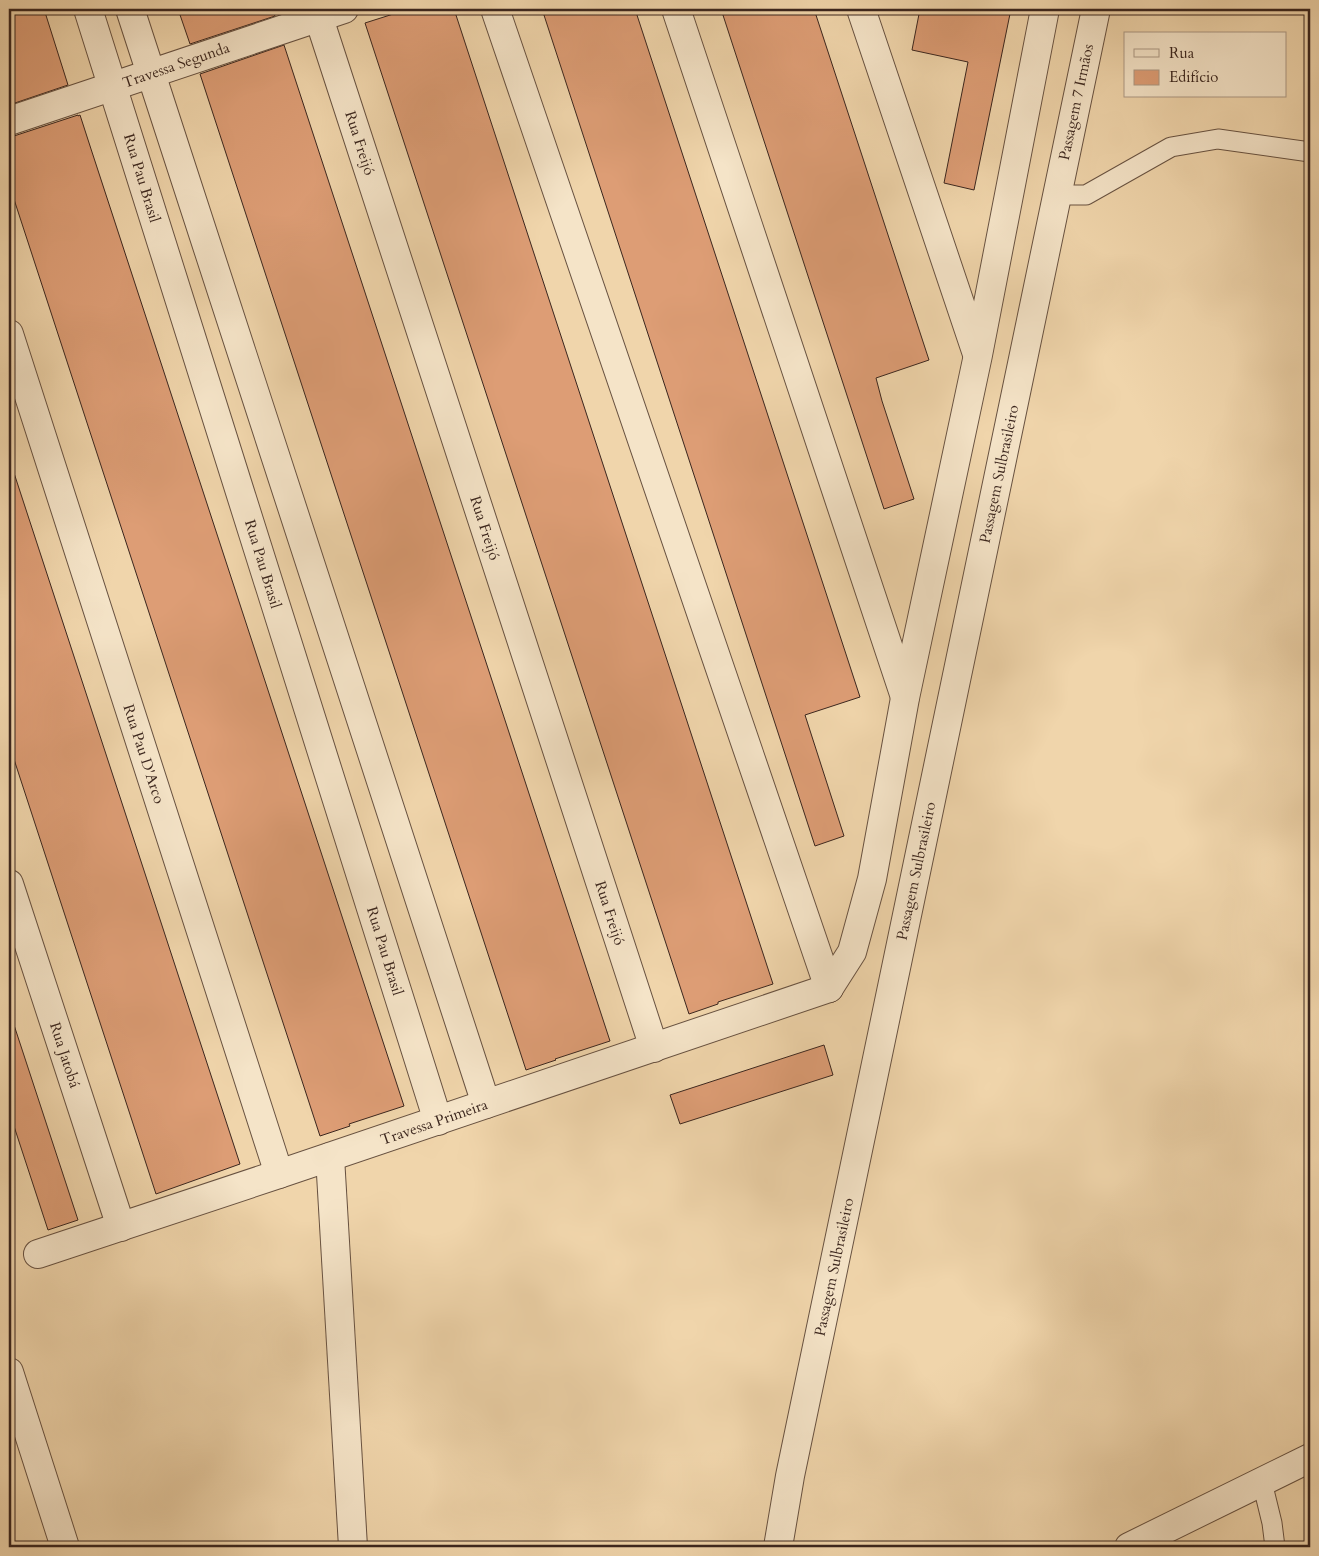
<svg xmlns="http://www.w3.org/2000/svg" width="1319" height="1556" viewBox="0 0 1319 1556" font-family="Cardo,serif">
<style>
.building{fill:#dd9d75;stroke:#3b261e}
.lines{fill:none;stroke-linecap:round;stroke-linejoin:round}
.service-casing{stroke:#685241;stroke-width:21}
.minor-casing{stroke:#685241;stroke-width:30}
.tertiary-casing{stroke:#685241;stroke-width:30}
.service{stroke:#f5e4c8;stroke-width:19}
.minor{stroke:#f5e4c8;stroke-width:28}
.tertiary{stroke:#f5e4c8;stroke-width:28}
.labels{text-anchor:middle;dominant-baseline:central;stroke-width:4.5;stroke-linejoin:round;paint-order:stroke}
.street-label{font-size:15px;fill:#3b261e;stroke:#f5e4c8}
</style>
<rect width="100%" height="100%" fill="#f0d5ab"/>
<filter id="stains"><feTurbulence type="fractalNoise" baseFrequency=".004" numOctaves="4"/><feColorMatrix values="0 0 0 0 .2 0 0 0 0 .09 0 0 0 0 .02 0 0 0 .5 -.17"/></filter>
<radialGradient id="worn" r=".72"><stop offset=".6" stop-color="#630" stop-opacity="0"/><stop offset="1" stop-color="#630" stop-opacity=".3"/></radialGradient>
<g class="building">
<path d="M 9,9 L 44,9 L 68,85 L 9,105 Z"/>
<path d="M 178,9 L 272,9 L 275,16 L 190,44 Z"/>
<path d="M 409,9 L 454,9 L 773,984 L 718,1002 L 718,1004 L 689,1014 L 365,23 Z"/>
<path d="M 542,9 L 635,9 L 860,697 L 805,715 L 844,836 L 815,846 Z"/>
<path d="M 721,9 L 814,9 L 929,360 L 876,378 L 882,401 L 914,499 L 884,509 Z"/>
<path d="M 920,9 L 1011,9 L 974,190 L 944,183 L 968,62 L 912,50 Z"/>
<path d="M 284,45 L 610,1041 L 555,1059 L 556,1060 L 526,1070 L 200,74 Z"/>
<path d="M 78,115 L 78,116 L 80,115 L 91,149 L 404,1106 L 349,1124 L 350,1126 L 320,1136 L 9,184 L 9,136 L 14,136 Z"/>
<path d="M 9,473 L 14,473 L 240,1164 L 156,1194 L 9,744 Z"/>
<path d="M 14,1025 L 78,1220 L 48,1230 L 9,1111 L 9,1026 Z"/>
<path d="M 824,1045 L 833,1075 L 680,1124 L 670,1095 Z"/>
</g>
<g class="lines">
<defs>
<g id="service">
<path d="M 1057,195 L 1086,195 L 1171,147 L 1218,139 L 1310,152"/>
<path d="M 1262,1482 L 1272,1523 L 1275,1547"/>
</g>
<g id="minor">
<path d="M 88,9 L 438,1121"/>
<path d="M 130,9 L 486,1104"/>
<path d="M 316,9 L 654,1048"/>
<path d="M 495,9 L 829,988"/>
<path d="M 676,9 L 905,697"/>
<path d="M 861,9 L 977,354"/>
<path d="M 9,121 L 344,9"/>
<path d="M 9,334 L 279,1174"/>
<path d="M 9,884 L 121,1227"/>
<path d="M 829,988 L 852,952 L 872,879 L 905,698 L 978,355 L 1045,9"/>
<path d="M 330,1157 L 353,1547"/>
<path d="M 38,1254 L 279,1174 L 829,988"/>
<path d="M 9,1372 L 65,1547"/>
<path d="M 778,1547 L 790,1476 L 1096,9"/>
</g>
<path id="tertiary" d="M 1129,1547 L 1310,1458"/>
</defs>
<use href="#service" class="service-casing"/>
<use href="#minor" class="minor-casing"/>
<use href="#tertiary" class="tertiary-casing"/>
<use href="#service" class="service"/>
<use href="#minor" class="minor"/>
<use href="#tertiary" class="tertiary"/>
</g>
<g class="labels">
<g class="street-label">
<text transform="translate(176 65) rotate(-19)">Travessa Segunda</text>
<text transform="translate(1076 102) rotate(-78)">Passagem 7 Irmãos</text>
<text transform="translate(360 143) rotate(72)">Rua Freijó</text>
<text transform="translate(142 178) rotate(73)">Rua Pau Brasil</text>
<text transform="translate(999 474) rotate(-78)">Passagem Sulbrasileiro</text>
<text transform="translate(485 528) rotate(72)">Rua Freijó</text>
<text transform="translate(263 564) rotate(73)">Rua Pau Brasil</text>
<text transform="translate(144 754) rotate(72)">Rua Pau D'Arco</text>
<text transform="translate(916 871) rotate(-78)">Passagem Sulbrasileiro</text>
<text transform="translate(610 913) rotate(72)">Rua Freijó</text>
<text transform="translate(385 951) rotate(73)">Rua Pau Brasil</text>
<text transform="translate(65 1055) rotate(72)">Rua Jatobá</text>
<text transform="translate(434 1122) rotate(-19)">Travessa Primeira</text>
<text transform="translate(834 1267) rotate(-78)">Passagem Sulbrasileiro</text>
</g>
</g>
<rect width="1319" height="1556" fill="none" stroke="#f0d5ab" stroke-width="30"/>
<rect x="10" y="10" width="1299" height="1536" fill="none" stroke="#3b261e" stroke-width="2.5"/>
<rect x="15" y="15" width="1289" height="1526" fill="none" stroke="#3b261e"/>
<rect x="1124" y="32" width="162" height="65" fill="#f5e4c8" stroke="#ab9884"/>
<rect x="1134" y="49" width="25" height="8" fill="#f5e4c8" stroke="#ab9884"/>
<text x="1169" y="58" font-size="15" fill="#3b261e">Rua</text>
<rect x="1134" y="70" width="25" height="15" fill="#dd9d75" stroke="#ab9884"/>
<text x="1169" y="82" font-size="15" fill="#3b261e">Edifício</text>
<rect width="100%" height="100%" filter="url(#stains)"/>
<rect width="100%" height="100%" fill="url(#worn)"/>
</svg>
